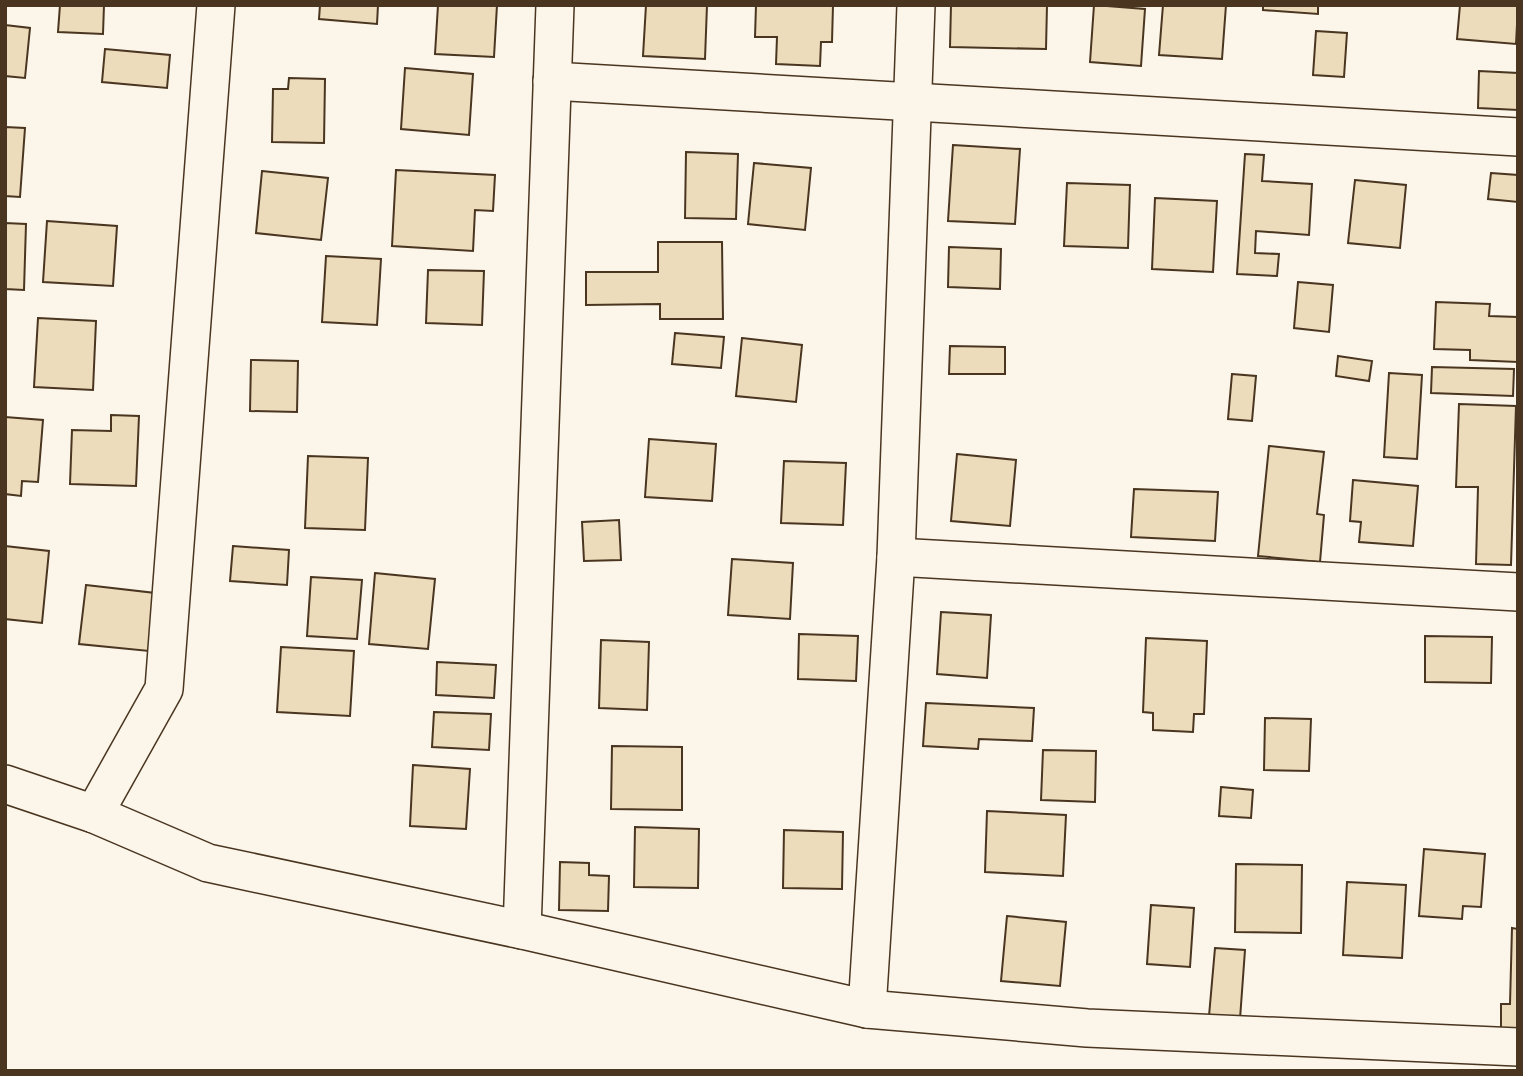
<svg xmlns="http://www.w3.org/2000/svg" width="1523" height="1076" viewBox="0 0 1523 1076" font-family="Roboto,sans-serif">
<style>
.building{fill:#ecdcbc;stroke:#4a3520;stroke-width:2}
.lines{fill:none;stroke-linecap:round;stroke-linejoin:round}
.minor-casing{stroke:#4a3520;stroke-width:40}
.minor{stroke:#fbf6e9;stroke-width:37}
</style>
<rect width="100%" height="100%" fill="#fbf6e9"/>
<g class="building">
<path d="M 60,5 L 104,5 L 103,34 L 58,32 Z"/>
<path d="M 320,5 L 378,5 L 377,24 L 319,19 Z"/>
<path d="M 438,5 L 497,5 L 494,57 L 435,54 Z"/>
<path d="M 646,5 L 707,5 L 705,59 L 643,56 Z"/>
<path d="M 756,5 L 833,5 L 832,42 L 821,42 L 820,66 L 776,64 L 777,37 L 755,37 Z"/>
<path d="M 951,5 L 1047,5 L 1046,49 L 950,47 Z"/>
<path d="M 1094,5 L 1145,9 L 1141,66 L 1090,62 Z"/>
<path d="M 1163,5 L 1226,5 L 1222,59 L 1159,55 Z"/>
<path d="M 1263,5 L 1318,5 L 1318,14 L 1263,10 Z"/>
<path d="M 1460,5 L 1518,5 L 1516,44 L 1457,39 Z"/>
<path d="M 5,25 L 30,28 L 25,78 L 5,76 Z"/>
<path d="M 1316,31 L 1347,33 L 1344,77 L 1313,75 Z"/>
<path d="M 105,49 L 170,55 L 167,88 L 102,82 Z"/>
<path d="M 405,68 L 473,74 L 469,135 L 401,129 Z"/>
<path d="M 1479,71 L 1518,73 L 1518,110 L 1478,108 Z"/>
<path d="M 289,78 L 325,79 L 324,143 L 272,142 L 273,89 L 288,89 Z"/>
<path d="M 5,127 L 25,128 L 20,197 L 5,196 Z"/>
<path d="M 953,145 L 1020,149 L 1015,224 L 948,221 Z"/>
<path d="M 686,152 L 738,154 L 736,219 L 685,218 Z"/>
<path d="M 1245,154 L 1264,155 L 1262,181 L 1312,184 L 1309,235 L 1256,231 L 1255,253 L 1279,254 L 1277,276 L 1237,274 Z"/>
<path d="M 754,163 L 811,168 L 805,230 L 748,224 Z"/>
<path d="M 396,170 L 495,175 L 493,211 L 475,210 L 473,251 L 392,246 Z"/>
<path d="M 262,171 L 328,178 L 321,240 L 256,233 Z"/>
<path d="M 1491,173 L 1518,175 L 1518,202 L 1488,199 Z"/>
<path d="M 1355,180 L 1406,185 L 1400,248 L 1348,243 Z"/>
<path d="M 1067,183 L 1130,185 L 1128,248 L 1064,246 Z"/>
<path d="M 1155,198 L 1217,201 L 1213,272 L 1152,269 Z"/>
<path d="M 47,221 L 117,226 L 113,286 L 43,282 Z"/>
<path d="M 5,223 L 26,224 L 24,290 L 5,289 Z"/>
<path d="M 658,242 L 722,242 L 723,319 L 660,319 L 660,304 L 586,305 L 586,272 L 658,272 Z"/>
<path d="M 949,247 L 1001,249 L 1000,289 L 948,287 Z"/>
<path d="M 326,256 L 381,259 L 377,325 L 322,322 Z"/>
<path d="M 428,270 L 484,271 L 482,325 L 426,323 Z"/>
<path d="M 1298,282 L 1333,285 L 1329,332 L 1294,328 Z"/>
<path d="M 1436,302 L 1490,304 L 1489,316 L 1518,317 L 1518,362 L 1470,360 L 1470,350 L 1434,349 Z"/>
<path d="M 38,318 L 96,321 L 93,390 L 34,387 Z"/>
<path d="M 675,333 L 724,337 L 721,368 L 672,364 Z"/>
<path d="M 742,338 L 802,345 L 796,402 L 736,396 Z"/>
<path d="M 950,346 L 1005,347 L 1005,374 L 949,374 Z"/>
<path d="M 1338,356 L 1372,361 L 1369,381 L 1336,376 Z"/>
<path d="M 251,360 L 298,361 L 297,412 L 250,411 Z"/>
<path d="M 1432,367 L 1514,369 L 1513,396 L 1431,393 Z"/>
<path d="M 1389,373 L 1422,375 L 1417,459 L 1384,457 Z"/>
<path d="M 1232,374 L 1256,376 L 1252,421 L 1228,419 Z"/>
<path d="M 1459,404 L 1516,406 L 1511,565 L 1476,564 L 1478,487 L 1456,487 Z"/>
<path d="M 111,415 L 139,416 L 136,486 L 70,484 L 72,430 L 111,431 Z"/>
<path d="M 5,417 L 43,420 L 38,482 L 22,481 L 21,496 L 5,494 Z"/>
<path d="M 649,439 L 716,444 L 712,501 L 645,497 Z"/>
<path d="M 1269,446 L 1324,452 L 1317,514 L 1324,515 L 1320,562 L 1258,556 Z"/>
<path d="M 957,454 L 1016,460 L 1010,526 L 951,521 Z"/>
<path d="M 308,456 L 368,458 L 365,530 L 305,528 Z"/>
<path d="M 784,461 L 846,463 L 843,525 L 781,523 Z"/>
<path d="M 1353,480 L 1418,486 L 1413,546 L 1359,542 L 1361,522 L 1350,521 Z"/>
<path d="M 1134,489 L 1218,492 L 1215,541 L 1131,537 Z"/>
<path d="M 619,520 L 621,560 L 584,561 L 582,522 Z"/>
<path d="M 5,546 L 49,551 L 42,623 L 5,619 Z"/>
<path d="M 233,546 L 289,550 L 287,585 L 230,581 Z"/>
<path d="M 732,559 L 793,563 L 790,619 L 728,615 Z"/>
<path d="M 375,573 L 435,579 L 428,649 L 369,644 Z"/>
<path d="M 311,577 L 362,580 L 357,639 L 307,636 Z"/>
<path d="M 86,585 L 155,593 L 149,651 L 79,644 Z"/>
<path d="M 941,612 L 991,615 L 987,678 L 937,674 Z"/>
<path d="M 799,634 L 858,636 L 856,681 L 798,679 Z"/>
<path d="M 1425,636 L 1492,637 L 1491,683 L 1425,682 Z"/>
<path d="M 1146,638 L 1207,641 L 1204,714 L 1194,714 L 1193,732 L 1153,730 L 1153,713 L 1143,712 Z"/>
<path d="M 601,640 L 649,642 L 647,710 L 599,708 Z"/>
<path d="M 281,647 L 354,651 L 350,716 L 277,712 Z"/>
<path d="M 437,662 L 496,665 L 494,698 L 436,695 Z"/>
<path d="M 926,703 L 1034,708 L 1032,741 L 979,739 L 978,749 L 923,746 Z"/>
<path d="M 434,712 L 491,714 L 489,750 L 432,747 Z"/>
<path d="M 1265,718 L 1311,719 L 1309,771 L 1264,770 Z"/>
<path d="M 612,746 L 682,747 L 682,810 L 611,809 Z"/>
<path d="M 1043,750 L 1096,751 L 1095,802 L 1041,800 Z"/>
<path d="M 413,765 L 470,769 L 466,829 L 410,826 Z"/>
<path d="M 1221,787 L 1253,790 L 1251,818 L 1219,816 Z"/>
<path d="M 987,811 L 1066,815 L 1063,876 L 985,872 Z"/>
<path d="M 635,827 L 699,829 L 698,888 L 634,887 Z"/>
<path d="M 784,830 L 843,832 L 842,889 L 783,888 Z"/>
<path d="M 1424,849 L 1485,854 L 1481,907 L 1463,906 L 1462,919 L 1419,916 Z"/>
<path d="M 560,862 L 589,863 L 589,875 L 609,876 L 608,911 L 559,910 Z"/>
<path d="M 1236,864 L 1302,865 L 1301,933 L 1235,932 Z"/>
<path d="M 1347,882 L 1406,885 L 1402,958 L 1343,955 Z"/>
<path d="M 1151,905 L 1194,908 L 1190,967 L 1147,964 Z"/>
<path d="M 1007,916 L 1066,922 L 1060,986 L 1001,981 Z"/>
<path d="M 1512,928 L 1518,929 L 1518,1032 L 1501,1032 L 1501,1004 L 1510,1004 Z"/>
<path d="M 1215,948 L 1245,950 L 1240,1019 L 1209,1016 Z"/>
</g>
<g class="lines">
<defs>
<g id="minor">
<path d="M 552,81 L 1518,137"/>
<path d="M 896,557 L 1518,592"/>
<path d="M 5,784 L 94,814 L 208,863 L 522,930 L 867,1009 L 1087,1028 L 1518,1047"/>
<path d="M 94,814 L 164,689 L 216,5"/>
<path d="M 522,930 L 555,5"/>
<path d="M 867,1009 L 896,557 L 916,5"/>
</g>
</defs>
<use href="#minor" class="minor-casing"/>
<use href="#minor" class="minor"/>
</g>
<rect width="1523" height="1076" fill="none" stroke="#4a3520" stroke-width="14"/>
</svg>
